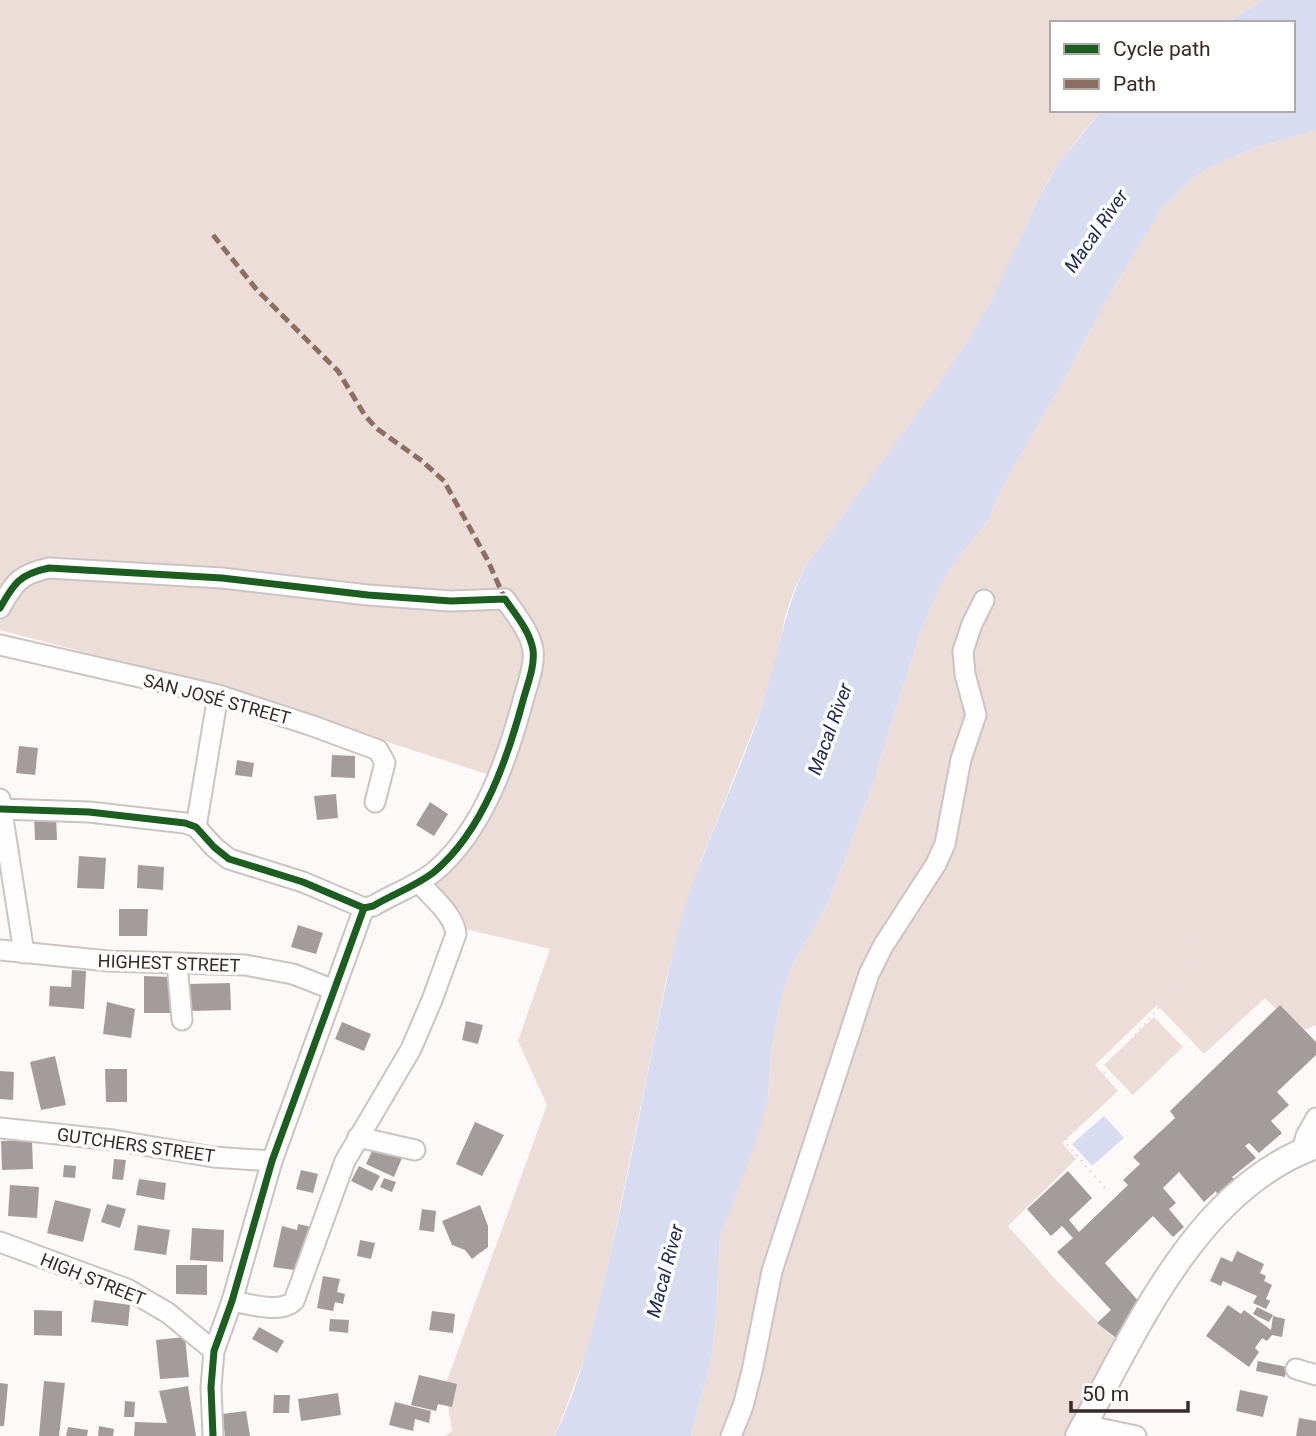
<svg xmlns="http://www.w3.org/2000/svg" width="1316" height="1436" viewBox="0 0 1316 1436" font-family="Roboto,sans-serif">
<style>
.green{fill:#ecddd8}
.water{fill:#d7dcf0}
.building{fill:#a39c9a}
.lines{fill:none;stroke-linecap:round;stroke-linejoin:round}
.minor-casing{stroke:#cbc4c1;stroke-width:23}
.major-casing{stroke:#cbc4c1;stroke-width:28}
.path{stroke:#e1e0de;stroke-width:2.5;stroke-dasharray:2 5;stroke-linecap:butt}
.minor{stroke:#fffefe;stroke-width:19}
.major{stroke:#fffefe;stroke-width:24}
.quiet{stroke:#8d6e63;stroke-width:5;stroke-dasharray:10 5;stroke-linecap:butt}
.cycleway-casing{stroke:#fff;stroke-width:11}
.cycleway{stroke:#1b5e20;stroke-width:7}
.labels{text-anchor:middle;dominant-baseline:central;stroke-width:7;stroke-linejoin:round;paint-order:stroke}
.street-label{font-size:18px;fill:#362a26;stroke:#fff}
.water-label{font-size:19px;font-style:italic;fill:#222a51;stroke:#fff}
</style>
<rect width="100%" height="100%" fill="#fdf9f8"/>
<g class="green">
<path d="M 0,0 L 1263,0 L 1228,23 L 1052,23 L 1052,110 L 1102,110 C 1079,137 1056,164 1040,196 C 1023,230 1011,268 991,302 C 939,395 869,479 806,566 L 794,590 L 785,617 L 775,666 L 761,710 L 701,860 L 687,903 L 666,981 L 613,1243 L 591,1341 L 555,1436 L 445,1436 L 452,1431 L 445,1386 L 547,1105 L 518,1041 L 550,949 L 465,929 L 430,882 L 499,778 L 216,687 L 0,630 Z"/>
<path d="M 1316,130 L 1316,1025 L 1298,1032 L 1265,998 L 1204,1054 L 1157,1005 L 1095,1065 L 1118,1091 L 1062,1143 L 1076,1159 L 1008,1226 L 1057,1281 L 1121,1345 L 1069,1436 L 691,1436 L 712,1356 L 716,1316 L 720,1236 L 768,1099 L 771,1050 L 783,991 L 794,962 L 829,901 L 872,786 L 920,633 L 939,588 L 953,565 L 988,520 L 1004,484 L 1068,372 L 1108,297 L 1160,211 L 1194,177 L 1210,167 L 1254,148 Z"/>
<path d="M 1154,1017 L 1183,1047 L 1133,1095 L 1104,1065 Z"/>
</g>
<g class="water">
<path d="M 1263,0 L 1316,0 L 1316,130 L 1254,148 L 1210,167 L 1194,177 L 1160,211 L 1108,297 L 1068,372 L 1004,484 L 988,520 L 953,565 L 939,588 L 920,633 L 872,786 L 829,901 L 794,962 L 783,991 L 771,1050 L 768,1099 L 755,1144 L 720,1236 L 716,1316 L 712,1356 L 691,1436 L 555,1436 C 581,1381 595,1323 608,1265 C 630,1171 646,1075 667,980 C 676,940 686,898 702,859 C 721,808 745,758 762,707 C 778,660 783,611 806,566 L 935,390 L 967,342 L 992,300 L 1040,196 L 1059,163 L 1102,110 L 1293,110 L 1293,23 L 1228,23 Z"/>
<path d="M 1104,1116 L 1124,1138 L 1092,1166 L 1072,1144 Z"/>
</g>
<g class="building">
<path d="M 19,746 L 38,748 L 35,775 L 16,773 Z"/>
<path d="M 332,755 L 355,756 L 355,778 L 331,777 Z"/>
<path d="M 237,760 L 254,763 L 252,777 L 235,775 Z"/>
<path d="M 336,794 L 338,818 L 317,820 L 314,796 Z"/>
<path d="M 430,802 L 448,814 L 434,836 L 416,825 Z"/>
<path d="M 34,816 L 56,816 L 57,840 L 35,840 Z"/>
<path d="M 79,856 L 106,858 L 104,889 L 77,888 Z"/>
<path d="M 138,865 L 164,867 L 163,890 L 137,888 Z"/>
<path d="M 119,909 L 148,909 L 147,936 L 119,936 Z"/>
<path d="M 298,925 L 323,933 L 316,954 L 291,947 Z"/>
<path d="M 72,970 L 86,971 L 84,1009 L 49,1006 L 50,986 L 71,987 Z"/>
<path d="M 144,976 L 171,977 L 171,1013 L 144,1013 Z"/>
<path d="M 230,983 L 231,1010 L 189,1011 L 188,984 Z"/>
<path d="M 107,1002 L 135,1009 L 131,1038 L 103,1034 Z"/>
<path d="M 1280,1005 L 1316,1042 L 1316,1055 L 1277,1092 L 1289,1105 L 1271,1121 L 1282,1133 L 1259,1153 L 1249,1143 L 1245,1146 L 1256,1158 L 1232,1177 L 1234,1179 L 1217,1194 L 1216,1191 L 1204,1202 L 1179,1172 L 1163,1188 L 1176,1203 L 1169,1209 L 1184,1227 L 1173,1237 L 1153,1216 L 1105,1263 L 1140,1303 L 1116,1338 L 1097,1323 L 1111,1310 L 1057,1252 L 1073,1238 L 1062,1226 L 1051,1236 L 1027,1209 L 1068,1171 L 1092,1198 L 1069,1220 L 1079,1232 L 1128,1185 L 1123,1180 L 1140,1164 L 1133,1157 L 1175,1118 L 1170,1111 Z"/>
<path d="M 466,1021 L 483,1025 L 478,1044 L 462,1040 Z"/>
<path d="M 342,1022 L 371,1034 L 364,1051 L 335,1039 Z"/>
<path d="M 55,1056 L 66,1105 L 41,1110 L 30,1062 Z"/>
<path d="M 105,1069 L 127,1069 L 127,1102 L 106,1102 Z"/>
<path d="M 0,1071 L 14,1072 L 13,1100 L 0,1099 Z"/>
<path d="M 475,1122 L 504,1135 L 482,1176 L 456,1164 Z"/>
<path d="M 32,1140 L 33,1169 L 2,1170 L 1,1141 Z"/>
<path d="M 375,1145 L 402,1158 L 394,1177 L 366,1164 Z"/>
<path d="M 114,1159 L 126,1160 L 123,1180 L 112,1179 Z"/>
<path d="M 64,1165 L 76,1166 L 75,1178 L 63,1177 Z"/>
<path d="M 359,1166 L 380,1176 L 372,1191 L 351,1181 Z"/>
<path d="M 301,1170 L 318,1174 L 313,1193 L 296,1189 Z"/>
<path d="M 384,1178 L 396,1182 L 392,1192 L 380,1187 Z"/>
<path d="M 139,1179 L 166,1183 L 164,1200 L 136,1195 Z"/>
<path d="M 10,1185 L 39,1187 L 37,1218 L 8,1216 Z"/>
<path d="M 55,1200 L 91,1209 L 83,1242 L 47,1233 Z"/>
<path d="M 107,1204 L 126,1209 L 120,1228 L 101,1222 Z"/>
<path d="M 480,1205 L 488,1226 L 488,1247 L 472,1259 L 465,1250 L 452,1245 L 442,1221 Z"/>
<path d="M 422,1209 L 436,1211 L 434,1232 L 419,1230 Z"/>
<path d="M 298,1224 L 316,1228 L 301,1271 L 273,1267 L 282,1226 L 297,1230 Z"/>
<path d="M 138,1225 L 170,1230 L 166,1255 L 134,1250 Z"/>
<path d="M 192,1228 L 224,1230 L 223,1262 L 190,1260 Z"/>
<path d="M 360,1240 L 375,1243 L 371,1259 L 357,1256 Z"/>
<path d="M 1237,1251 L 1264,1264 L 1260,1273 L 1266,1276 L 1264,1281 L 1272,1285 L 1266,1299 L 1270,1301 L 1266,1309 L 1253,1303 L 1257,1296 L 1223,1281 L 1221,1286 L 1210,1281 L 1221,1257 L 1232,1262 Z"/>
<path d="M 176,1265 L 207,1265 L 207,1295 L 176,1294 Z"/>
<path d="M 323,1276 L 340,1279 L 337,1292 L 345,1294 L 343,1304 L 335,1302 L 333,1311 L 317,1308 Z"/>
<path d="M 94,1300 L 130,1305 L 128,1326 L 91,1322 Z"/>
<path d="M 1228,1305 L 1241,1314 L 1244,1310 L 1271,1330 L 1273,1316 L 1285,1319 L 1282,1337 L 1272,1335 L 1267,1341 L 1262,1338 L 1255,1348 L 1259,1352 L 1249,1367 L 1206,1336 Z"/>
<path d="M 1257,1307 L 1273,1315 L 1269,1322 L 1253,1314 Z"/>
<path d="M 34,1310 L 62,1311 L 62,1336 L 34,1335 Z"/>
<path d="M 432,1311 L 455,1314 L 453,1333 L 429,1330 Z"/>
<path d="M 330,1319 L 349,1320 L 348,1333 L 329,1331 Z"/>
<path d="M 259,1327 L 284,1341 L 277,1353 L 252,1339 Z"/>
<path d="M 185,1337 L 189,1377 L 160,1379 L 156,1340 Z"/>
<path d="M 1258,1361 L 1287,1367 L 1285,1377 L 1256,1371 Z"/>
<path d="M 419,1375 L 457,1384 L 452,1407 L 438,1404 L 436,1411 L 411,1405 Z"/>
<path d="M 44,1381 L 65,1383 L 59,1436 L 39,1436 Z"/>
<path d="M 0,1383 L 8,1384 L 4,1426 L 0,1426 Z"/>
<path d="M 188,1386 L 196,1436 L 134,1436 L 135,1422 L 167,1423 L 159,1391 Z"/>
<path d="M 1240,1390 L 1268,1396 L 1263,1417 L 1236,1411 Z"/>
<path d="M 338,1393 L 341,1415 L 301,1421 L 298,1399 Z"/>
<path d="M 274,1395 L 290,1395 L 289,1413 L 273,1413 Z"/>
<path d="M 125,1401 L 135,1402 L 134,1417 L 124,1417 Z"/>
<path d="M 395,1402 L 431,1411 L 429,1423 L 415,1419 L 413,1431 L 389,1425 Z"/>
<path d="M 246,1411 L 250,1436 L 225,1436 L 222,1414 Z"/>
<path d="M 1299,1418 L 1316,1421 L 1316,1436 L 1296,1436 Z"/>
<path d="M 99,1426 L 114,1429 L 113,1436 L 98,1436 Z"/>
<path d="M 68,1427 L 88,1430 L 87,1436 L 66,1436 Z"/>
</g>
<g class="lines">
<defs>
<g id="minor">
<path d="M 0,608 C 14,583 20,574 49,568 L 222,578 L 368,595 L 451,601 L 505,599 C 515,614 530,631 533,650 C 535,665 528,683 524,697 C 508,757 484,830 434,872 C 416,886 393,894 373,906 L 364,908 L 303,882 L 229,859 L 214,847 L 196,827 L 185,823 L 89,812 L 0,809"/>
<path d="M 0,645 L 218,695 L 313,726 L 378,750 L 385,763 L 375,802"/>
<path d="M 0,799 L 24,953"/>
<path d="M 196,827 L 218,695"/>
<path d="M 0,950 L 108,961 L 245,965 L 293,974 L 334,990"/>
<path d="M 177,963 L 182,1020"/>
<path d="M 0,1128 L 113,1140 L 213,1157 L 272,1161"/>
<path d="M 358,1137 L 415,1150"/>
<path d="M 1302,1151 L 1306,1136 L 1316,1118"/>
<path d="M 0,1242 L 127,1289 L 168,1313 L 214,1351"/>
<path d="M 232,1301 C 250,1304 280,1314 294,1301 L 345,1161 L 411,1049 L 432,1000 L 456,934 C 454,914 431,897 419,882"/>
<path d="M 1296,1369 L 1316,1375"/>
<path d="M 1084,1425 L 1136,1436"/>
<path d="M 213,1436 L 211,1387 L 214,1351 L 232,1301 L 272,1161 L 364,908"/>
<path d="M 731,1436 L 743,1406 L 752,1371 L 772,1271 L 869,974 L 883,946 L 936,864 L 945,844 L 961,759 L 976,715 L 965,674 L 963,651 L 972,624 L 984,600"/>
</g>
<path id="major" d="M 1078,1436 C 1136,1332 1195,1189 1316,1146"/>
</defs>
<use href="#minor" class="minor-casing"/>
<use href="#major" class="major-casing"/>
<path class="path" d="M 1105,1188 L 1065,1142 L 1098,1080 L 1181,981 L 1203,928"/>
<use href="#minor" class="minor"/>
<use href="#major" class="major"/>
<path class="quiet" d="M 213,235 L 257,290 L 338,371 L 364,414 L 376,428 L 422,461 L 444,481 L 487,559 L 505,599"/>
<defs>
<g id="cycleway">
<path d="M 0,608 C 14,583 20,574 49,568 L 222,578 L 368,595 L 451,601 L 505,599 C 515,614 530,631 533,650 C 535,665 528,683 524,697 C 508,757 484,830 434,872 C 416,886 393,894 373,906 L 364,908 L 303,882 L 229,859 L 214,847 L 196,827 L 185,823 L 89,812 L 0,809"/>
<path d="M 213,1436 L 211,1387 L 214,1351 L 232,1301 L 272,1161 L 364,908"/>
</g>
</defs>
<use href="#cycleway" class="cycleway-casing"/>
<use href="#cycleway" class="cycleway"/>
</g>
<g class="labels">
<g class="street-label">
<text transform="translate(217 699) rotate(15)">SAN JOSÉ STREET</text>
<text transform="translate(169 963) rotate(2)">HIGHEST STREET</text>
<text transform="translate(136 1145) rotate(8)">GUTCHERS STREET</text>
<text transform="translate(93 1279) rotate(22)">HIGH STREET</text>
</g>
<g class="water-label">
<text transform="translate(1096 231) rotate(-55)">Macal River</text>
<text transform="translate(830 729) rotate(-70)">Macal River</text>
<text transform="translate(665 1271) rotate(-75)">Macal River</text>
</g>
</g>
<rect x="1050" y="21" width="245" height="91" fill="#ffffff" stroke="#afaaa8" stroke-width="2"/>
<rect x="1064" y="44" width="35" height="10" fill="#1b5e20" stroke="#afaaa8" stroke-width="2"/>
<text x="1113" y="56" font-size="21" fill="#362a26">Cycle path</text>
<rect x="1064" y="79" width="35" height="10" fill="#8d6e63" stroke="#afaaa8" stroke-width="2"/>
<text x="1113" y="91" font-size="21" fill="#362a26">Path</text>
<path d="M1071 1401v10h117v-10" fill="none" stroke="#362a26" stroke-width="3.5"/>
<text x="1082" y="1401" font-size="21" fill="#362a26" stroke="#ffffff" stroke-width="5" paint-order="stroke">50 m</text>
</svg>
